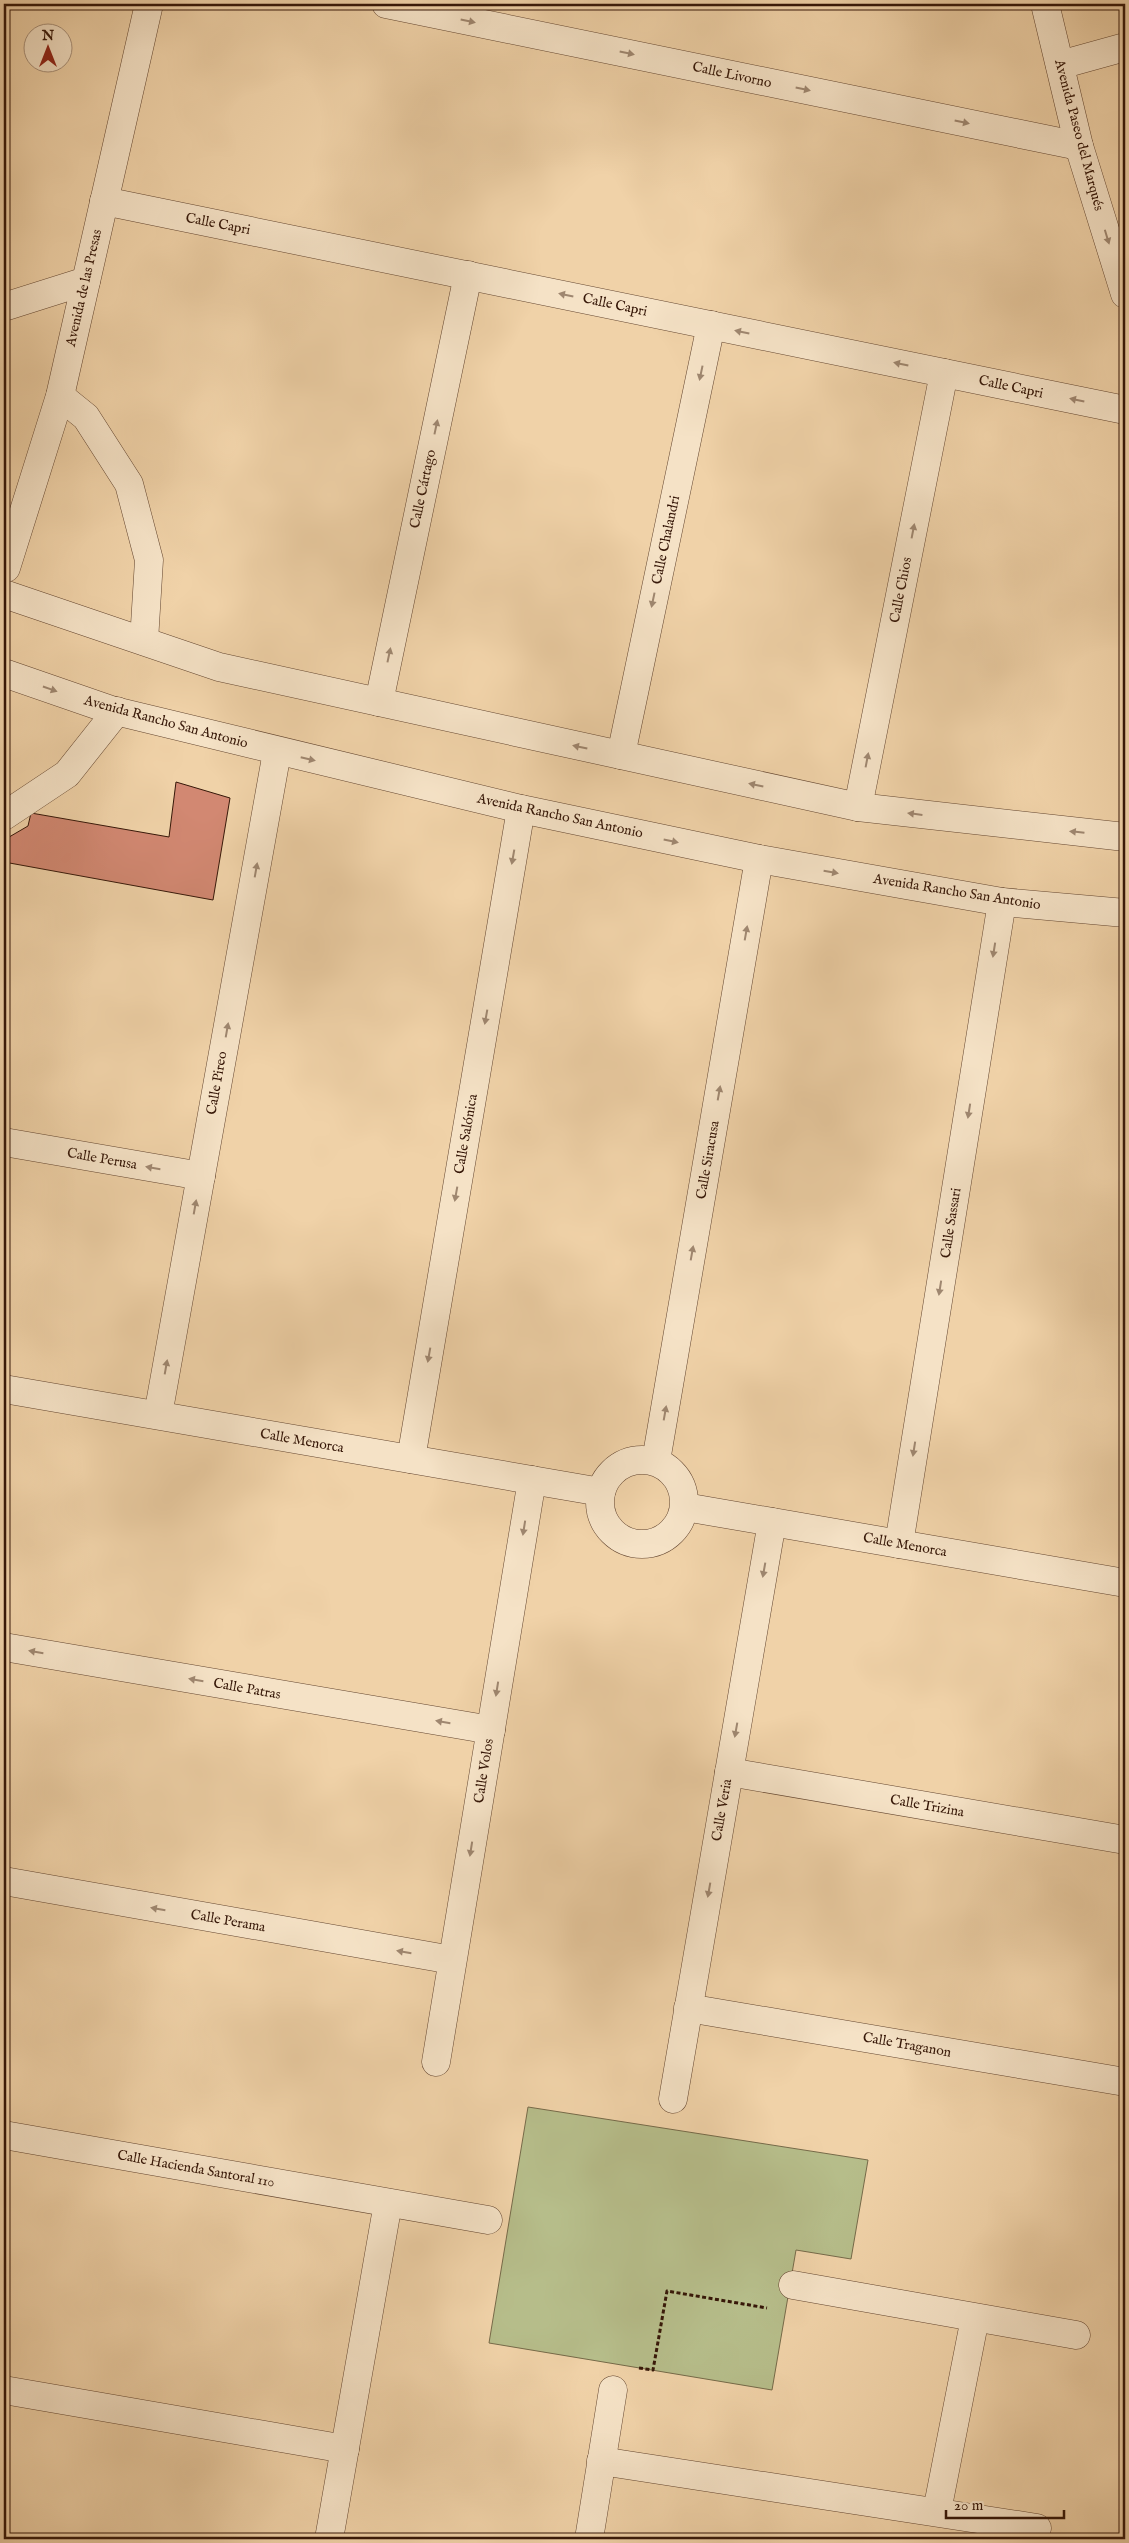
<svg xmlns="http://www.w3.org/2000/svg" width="1129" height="2543" viewBox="0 0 1129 2543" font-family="'IM FELL English',serif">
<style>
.green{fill:#b6bd8a;stroke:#766a49}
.building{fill:#d28872;stroke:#361708}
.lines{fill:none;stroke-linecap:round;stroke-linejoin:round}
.minor-casing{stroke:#644630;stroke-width:29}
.path{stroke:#361708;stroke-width:3;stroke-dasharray:4 2.5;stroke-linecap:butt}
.minor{stroke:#f5e2c6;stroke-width:28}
.oneway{fill:#9f8770}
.labels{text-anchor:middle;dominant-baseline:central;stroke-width:4;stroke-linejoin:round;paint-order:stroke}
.street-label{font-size:14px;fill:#361708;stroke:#f5e2c6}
</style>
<rect width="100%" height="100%" fill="#f0d2a8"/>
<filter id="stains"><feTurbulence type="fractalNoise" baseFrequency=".004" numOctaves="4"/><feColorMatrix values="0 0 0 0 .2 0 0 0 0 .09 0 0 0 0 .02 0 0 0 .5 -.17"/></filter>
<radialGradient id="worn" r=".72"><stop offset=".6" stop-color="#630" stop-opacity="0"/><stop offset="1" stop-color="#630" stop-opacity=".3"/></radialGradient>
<path class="green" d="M 528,2107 L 868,2160 L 851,2259 L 796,2250 L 772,2390 L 489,2343 Z"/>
<path class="building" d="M 176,782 L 230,798 L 213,900 L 4,862 L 4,840 L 28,826 L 31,813 L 169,837 Z"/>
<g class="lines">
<defs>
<g id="minor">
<path d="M 386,4 L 1079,146"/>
<path d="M 1045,4 L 1079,146 L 1125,294"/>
<path d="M 1060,65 L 1125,47"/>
<path d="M 104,201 L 1125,410"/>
<path d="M 4,307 L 86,281"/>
<path d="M 60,396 L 86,417 L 129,484 L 149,560 L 144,641"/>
<path d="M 6,568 L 60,396 L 149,4"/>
<path d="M 7,595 L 219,667 L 858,807 L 1125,837"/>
<path d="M 4,673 L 111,710 L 521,809 L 759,859 L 1002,902 L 1125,913"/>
<path d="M 379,702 L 468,275"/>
<path d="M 621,755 L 711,325"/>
<path d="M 858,807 L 944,373"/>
<path d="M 4,816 L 67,774 L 117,711"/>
<path d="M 4,1142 L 201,1176"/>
<path d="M 4,1389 L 601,1492"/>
<path d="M 158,1415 L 277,752"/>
<path d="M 411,1459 L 521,809"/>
<circle cx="642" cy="1502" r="42"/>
<path d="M 656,1461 L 759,859"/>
<path d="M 685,1507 L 1125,1583"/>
<path d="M 899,1544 L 1002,902"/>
<path d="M 4,1647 L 491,1730"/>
<path d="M 729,1772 L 1125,1840"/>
<path d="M 4,1881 L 452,1960"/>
<path d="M 688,2008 L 1125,2082"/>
<path d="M 436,2062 L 532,1480"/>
<path d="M 673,2099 L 772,1522"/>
<path d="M 4,2135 L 488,2220"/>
<path d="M 793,2285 L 1076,2335"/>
<path d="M 4,2390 L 345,2449"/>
<path d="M 601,2461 L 1037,2528"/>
<path d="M 937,2511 L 975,2318"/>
<path d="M 329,2539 L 388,2203"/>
<path d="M 589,2539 L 613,2390"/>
</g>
</defs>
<use href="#minor" class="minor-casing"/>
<path class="path" d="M 639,2368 L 653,2370 L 667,2291 L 767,2308"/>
<use href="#minor" class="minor"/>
</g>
<defs><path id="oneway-solid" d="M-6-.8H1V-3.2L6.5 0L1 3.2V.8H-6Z" transform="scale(1.25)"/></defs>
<g class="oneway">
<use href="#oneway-solid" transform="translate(468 21) rotate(12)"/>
<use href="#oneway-solid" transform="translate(627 53) rotate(12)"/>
<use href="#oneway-solid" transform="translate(803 89) rotate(12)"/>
<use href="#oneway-solid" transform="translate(962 122) rotate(12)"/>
<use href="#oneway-solid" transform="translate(1107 237) rotate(73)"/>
<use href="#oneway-solid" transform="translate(566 295) rotate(-168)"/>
<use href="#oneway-solid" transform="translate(742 332) rotate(-168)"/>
<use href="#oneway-solid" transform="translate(901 364) rotate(-168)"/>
<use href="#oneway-solid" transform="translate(701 373) rotate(102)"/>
<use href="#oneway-solid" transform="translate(1077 400) rotate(-168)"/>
<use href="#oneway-solid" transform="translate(436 427) rotate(-78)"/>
<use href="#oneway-solid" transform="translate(913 531) rotate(-79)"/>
<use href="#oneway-solid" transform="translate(653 600) rotate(102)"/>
<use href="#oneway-solid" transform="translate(389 655) rotate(-78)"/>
<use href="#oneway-solid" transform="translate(50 689) rotate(19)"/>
<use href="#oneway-solid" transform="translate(580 747) rotate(-168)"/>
<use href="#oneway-solid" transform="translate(308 759) rotate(13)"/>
<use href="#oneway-solid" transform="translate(867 760) rotate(-79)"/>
<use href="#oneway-solid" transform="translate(756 785) rotate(-168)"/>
<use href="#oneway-solid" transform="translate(915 814) rotate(-173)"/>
<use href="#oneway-solid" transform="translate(1077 832) rotate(-174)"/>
<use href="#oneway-solid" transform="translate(671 841) rotate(12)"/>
<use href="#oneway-solid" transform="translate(513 857) rotate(100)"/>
<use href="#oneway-solid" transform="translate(256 870) rotate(-80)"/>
<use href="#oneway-solid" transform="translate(831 872) rotate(10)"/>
<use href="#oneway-solid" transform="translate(746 933) rotate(-80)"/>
<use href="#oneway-solid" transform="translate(994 950) rotate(99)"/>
<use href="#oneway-solid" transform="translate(486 1017) rotate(100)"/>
<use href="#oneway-solid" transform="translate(227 1030) rotate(-80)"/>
<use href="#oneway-solid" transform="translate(719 1093) rotate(-80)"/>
<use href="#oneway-solid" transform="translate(969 1111) rotate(99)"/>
<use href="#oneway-solid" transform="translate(153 1168) rotate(-170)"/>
<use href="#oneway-solid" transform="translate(456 1194) rotate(100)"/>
<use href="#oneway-solid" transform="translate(195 1207) rotate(-80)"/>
<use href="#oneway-solid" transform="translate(692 1253) rotate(-80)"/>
<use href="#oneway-solid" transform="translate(940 1288) rotate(99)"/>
<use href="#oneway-solid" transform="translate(429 1355) rotate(100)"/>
<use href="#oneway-solid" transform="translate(166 1367) rotate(-80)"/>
<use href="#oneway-solid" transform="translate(665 1413) rotate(-80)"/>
<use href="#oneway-solid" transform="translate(914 1449) rotate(99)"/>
<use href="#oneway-solid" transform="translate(524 1528) rotate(99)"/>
<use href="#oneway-solid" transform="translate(764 1570) rotate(100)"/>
<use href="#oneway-solid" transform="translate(36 1652) rotate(-170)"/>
<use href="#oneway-solid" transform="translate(196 1680) rotate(-170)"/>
<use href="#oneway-solid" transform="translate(497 1689) rotate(99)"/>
<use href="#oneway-solid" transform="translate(443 1722) rotate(-170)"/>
<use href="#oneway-solid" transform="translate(736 1730) rotate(100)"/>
<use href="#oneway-solid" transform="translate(471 1849) rotate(99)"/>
<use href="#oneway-solid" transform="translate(709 1890) rotate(100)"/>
<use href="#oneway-solid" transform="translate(158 1909) rotate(-170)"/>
<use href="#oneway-solid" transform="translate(404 1952) rotate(-170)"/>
</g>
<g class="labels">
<g class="street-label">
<text transform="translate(732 75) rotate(12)">Calle Livorno</text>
<text transform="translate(1079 135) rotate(75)">Avenida Paseo del Marqués</text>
<text transform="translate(218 224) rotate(11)">Calle Capri</text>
<text transform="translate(84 288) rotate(-77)">Avenida de las Presas</text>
<text transform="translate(615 305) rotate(12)">Calle Capri</text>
<text transform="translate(1011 387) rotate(12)">Calle Capri</text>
<text transform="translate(423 489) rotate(-78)">Calle Cártago</text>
<text transform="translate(666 540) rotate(-78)">Calle Chalandri</text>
<text transform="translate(901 590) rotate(-79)">Calle Chios</text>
<text transform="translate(166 722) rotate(15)">Avenida Rancho San Antonio</text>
<text transform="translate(560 816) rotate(12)">Avenida Rancho San Antonio</text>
<text transform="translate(957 892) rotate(9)">Avenida Rancho San Antonio</text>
<text transform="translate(217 1083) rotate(-80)">Calle Pireo</text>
<text transform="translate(466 1134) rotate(-80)">Calle Salónica</text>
<text transform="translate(102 1159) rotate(10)">Calle Perusa</text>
<text transform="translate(708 1160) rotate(-80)">Calle Siracusa</text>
<text transform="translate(951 1223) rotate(-81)">Calle Sassari</text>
<text transform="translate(302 1441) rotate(10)">Calle Menorca</text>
<text transform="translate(905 1545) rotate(10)">Calle Menorca</text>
<text transform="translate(247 1689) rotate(10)">Calle Patras</text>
<text transform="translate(484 1771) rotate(-81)">Calle Volos</text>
<text transform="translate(927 1806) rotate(10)">Calle Trizina</text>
<text transform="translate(722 1810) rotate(-80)">Calle Veria</text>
<text transform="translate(228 1921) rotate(10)">Calle Perama</text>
<text transform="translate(907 2045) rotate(10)">Calle Traganon</text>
<text transform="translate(196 2169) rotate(10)">Calle Hacienda Santoral 110</text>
</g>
</g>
<rect width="1129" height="2543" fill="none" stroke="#f0d2a8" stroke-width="20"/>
<rect x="5" y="5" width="1119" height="2533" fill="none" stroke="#361708" stroke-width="2.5"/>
<rect x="10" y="10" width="1109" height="2523" fill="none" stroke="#361708"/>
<g transform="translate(48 48)"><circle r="24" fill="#f5e2c6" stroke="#a9917a"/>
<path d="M0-4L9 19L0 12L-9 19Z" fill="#8f2418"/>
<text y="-8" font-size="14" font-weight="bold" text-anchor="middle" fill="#361708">N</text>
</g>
<path d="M946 2510v8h118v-8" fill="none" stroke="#361708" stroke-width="2.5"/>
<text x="954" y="2510" font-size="15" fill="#361708" stroke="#f5e2c6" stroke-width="4" paint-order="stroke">20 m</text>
<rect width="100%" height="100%" filter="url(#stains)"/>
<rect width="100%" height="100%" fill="url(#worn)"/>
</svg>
